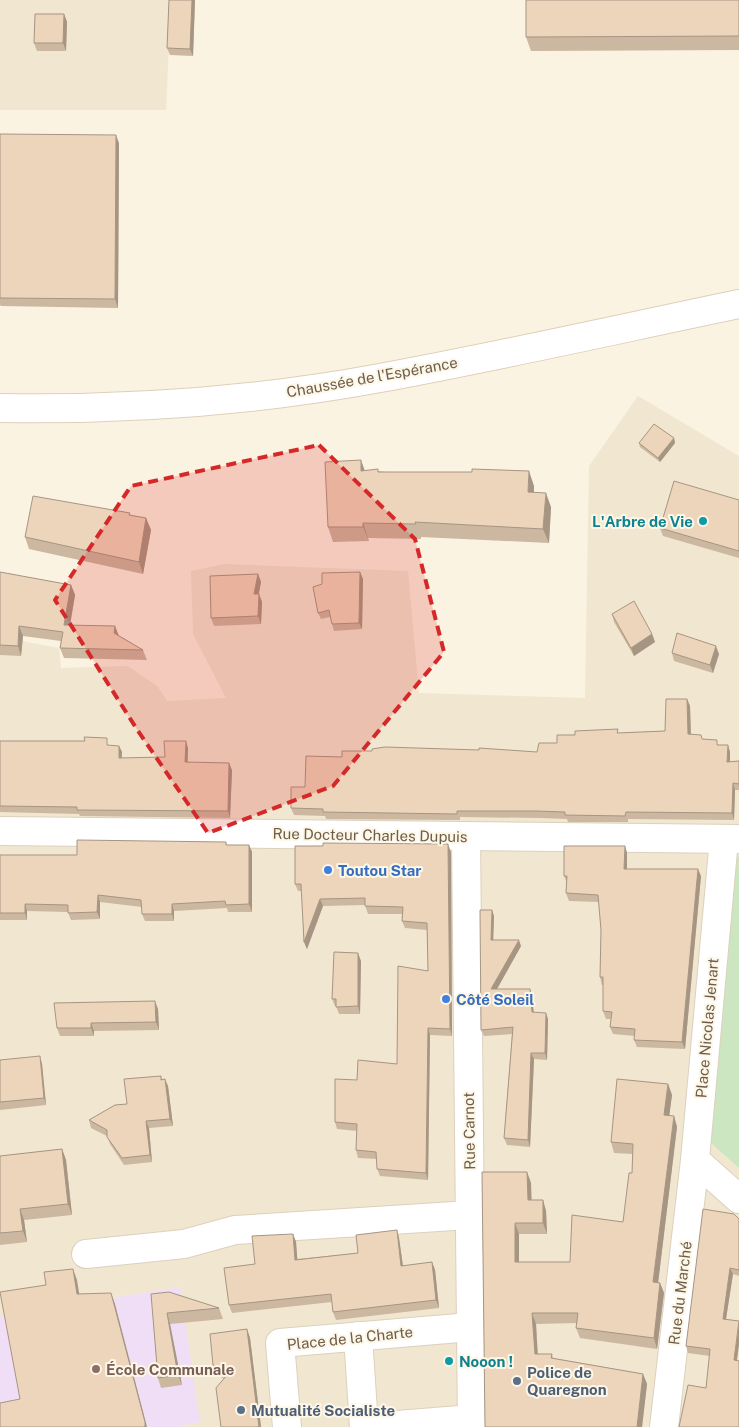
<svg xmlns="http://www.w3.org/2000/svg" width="739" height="1427" viewBox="0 0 739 1427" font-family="'Public Sans',sans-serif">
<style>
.residential{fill:#f1e6d0}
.education{fill:#f0def6}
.green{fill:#cce6c1}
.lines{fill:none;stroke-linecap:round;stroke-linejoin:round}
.minor-casing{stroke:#ddd0be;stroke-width:30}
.tertiary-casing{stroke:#ddd0be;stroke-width:30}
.secondary-casing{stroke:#dfcfb9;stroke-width:30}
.minor{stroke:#fff;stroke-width:28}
.tertiary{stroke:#fff;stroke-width:28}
.secondary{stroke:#fff;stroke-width:28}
.wall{fill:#ccb7a1}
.shaded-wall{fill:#a69583}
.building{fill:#edd5bb;stroke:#a69583}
.marked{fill:#d62828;fill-opacity:0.2;stroke:#d62828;stroke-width:4;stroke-dasharray:10 6;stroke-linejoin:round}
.culture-dot{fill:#0f9aa8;stroke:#fdf7e7;stroke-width:2}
.shop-dot{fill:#3f7fe0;stroke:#fdf7e7;stroke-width:2}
.education-dot{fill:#8d6e63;stroke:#fdf7e7;stroke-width:2}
.service-dot{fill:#5c6f8a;stroke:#fdf7e7;stroke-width:2}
.labels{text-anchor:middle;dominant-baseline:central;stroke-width:4;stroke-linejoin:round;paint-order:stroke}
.street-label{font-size:15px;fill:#6f5c4a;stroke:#fdf7e7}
.culture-label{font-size:15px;font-weight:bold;fill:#0d838f;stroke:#fdf7e7;text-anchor:end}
.shop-label{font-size:15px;font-weight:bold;fill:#366cbe;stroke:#fdf7e7;text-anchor:start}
.education-label{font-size:15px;font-weight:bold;fill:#785e54;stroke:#fdf7e7;text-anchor:start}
.service-label{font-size:15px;font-weight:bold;fill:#4e5e75;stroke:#fdf7e7;text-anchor:start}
</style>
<rect width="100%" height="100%" fill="#faf3e1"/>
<g class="residential">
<path d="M 0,0 L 171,0 L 166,110 L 0,110 Z"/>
<path d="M 638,396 L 739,456 L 739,1427 L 178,1427 L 196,1423 L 180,1287 L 0,1316 L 0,637 L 59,648 L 61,668 L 128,666 L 157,686 L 167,701 L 226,698 L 193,634 L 191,571 L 224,564 L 408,571 L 419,693 L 585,698 L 589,466 Z"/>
</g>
<path class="education" d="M 180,1287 L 200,1422 L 178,1427 L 0,1427 L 0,1316 Z"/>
<path class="green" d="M 737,857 L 739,857 L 739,1168 L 710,1142 Z"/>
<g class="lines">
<defs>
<g id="minor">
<path d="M 466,836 L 472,1427"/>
<path d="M 724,839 L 695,1160 L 739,1199"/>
<path d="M 86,1254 L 184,1244 L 235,1230 L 470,1215"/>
<path d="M 358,1336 L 364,1427"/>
<path d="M 287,1427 L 280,1343 L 471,1327"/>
<path d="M 373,1427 L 472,1419"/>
<path d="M 664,1427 L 695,1160"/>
</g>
<path id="tertiary" d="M 0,831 L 739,839"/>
<path id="secondary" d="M 0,408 C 126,410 256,401 380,378 C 500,356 619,329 739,304"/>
</defs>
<use href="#minor" class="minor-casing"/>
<use href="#tertiary" class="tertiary-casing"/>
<use href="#secondary" class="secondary-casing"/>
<use href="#minor" class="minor"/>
<use href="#tertiary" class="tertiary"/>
<use href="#secondary" class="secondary"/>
</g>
<g class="wall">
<path d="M 169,0 L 195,0 L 193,56 L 170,55 L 167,48 Z"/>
<path d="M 739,0 L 739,50 L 531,51 L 526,37 Z"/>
<path d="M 64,14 L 67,22 L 66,51 L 37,51 L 34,43 Z"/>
<path d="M 0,134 L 119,143 L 118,308 L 1,306 L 0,305 Z"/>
<path d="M 674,438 L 675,443 L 660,462 L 640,447 L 639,443 Z"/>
<path d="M 365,470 L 534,486 L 534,493 L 551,507 L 549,543 L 421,537 L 421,539 L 368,538 L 369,541 L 333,542 L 328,527 Z"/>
<path d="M 739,500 L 739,558 L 663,536 L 660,528 Z"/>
<path d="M 131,515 L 146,518 L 151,530 L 143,574 L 29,549 L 25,537 Z"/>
<path d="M 0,572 L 71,585 L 75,595 L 70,626 L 118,635 L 143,650 L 147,660 L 64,658 L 60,648 L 61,641 L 23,636 L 21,656 L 0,655 Z"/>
<path d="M 360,572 L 363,579 L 362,629 L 334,631 L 330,617 L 321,619 L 318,613 L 322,584 Z"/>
<path d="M 258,574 L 261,582 L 259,594 L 262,602 L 261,624 L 214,626 L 211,618 Z"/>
<path d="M 612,614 L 652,634 L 655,642 L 634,656 L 614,622 Z"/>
<path d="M 672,653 L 719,654 L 713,673 L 674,661 Z"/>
<path d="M 687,699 L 690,706 L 691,734 L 703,740 L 719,745 L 730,752 L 730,762 L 739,761 L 739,790 L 735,790 L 734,820 L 628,819 L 628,822 L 568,822 L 567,819 L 540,818 L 460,817 L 460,820 L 326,819 L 325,816 L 294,815 L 291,808 L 305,787 L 342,757 L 537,752 L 575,735 L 665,731 Z"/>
<path d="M 0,741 L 119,746 L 122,752 L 122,758 L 165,757 L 188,748 L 188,762 L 232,770 L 230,818 L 80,816 L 79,814 L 0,812 Z"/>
<path d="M 226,842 L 227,845 L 249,845 L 252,852 L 252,912 L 228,912 L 227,908 L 174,911 L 174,921 L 145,921 L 142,914 L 142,907 L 100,902 L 100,919 L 71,920 L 68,912 L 27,911 L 27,920 L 0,920 L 0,855 L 77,855 Z"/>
<path d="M 625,846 L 627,853 L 627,869 L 701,876 L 685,1049 L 637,1047 L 634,1040 L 635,1036 L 613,1034 L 610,1027 L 611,1019 L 606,1019 L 603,1011 L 603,985 L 602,985 L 600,977 L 601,930 L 599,902 L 569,901 L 566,893 L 567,883 L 564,876 Z"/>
<path d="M 451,852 L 452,1036 L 430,1035 L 428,1180 L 380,1176 L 377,1169 L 377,1159 L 358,1158 L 356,1150 L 357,1131 L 337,1129 L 335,1122 L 357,1080 L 397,1064 L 428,971 L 427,930 L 405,928 L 402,921 L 402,914 L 368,914 L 365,905 L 323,906 L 307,949 L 304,942 L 302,891 L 298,891 L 295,884 Z"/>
<path d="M 492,910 L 494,916 L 493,940 L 521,946 L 497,989 L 530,989 L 532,996 L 534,1012 L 548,1019 L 547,1060 L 534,1059 L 530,1147 L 507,1145 L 504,1138 L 512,1034 L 484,1036 L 481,1030 Z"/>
<path d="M 361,961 L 360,1014 L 339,1014 L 336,1006 L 335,1006 L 332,999 Z"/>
<path d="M 158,1009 L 159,1030 L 94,1031 L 94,1036 L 60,1036 L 57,1028 Z"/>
<path d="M 0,1060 L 42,1064 L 46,1105 L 0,1110 Z"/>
<path d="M 161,1076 L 162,1079 L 168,1086 L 173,1126 L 149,1128 L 152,1162 L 124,1165 L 110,1144 L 107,1136 L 91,1128 L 89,1120 L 127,1104 Z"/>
<path d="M 668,1084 L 672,1095 L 669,1116 L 674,1116 L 677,1127 L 658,1282 L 660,1283 L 664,1293 L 657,1349 L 580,1338 L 576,1328 L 577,1323 L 536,1324 L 538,1354 L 552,1354 L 553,1358 L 643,1374 L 647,1384 L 642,1427 L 485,1427 L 482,1172 L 527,1172 L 531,1183 L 531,1200 L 543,1200 L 546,1211 L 547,1234 L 519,1234 L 519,1262 L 570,1262 L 623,1222 L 632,1173 L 633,1154 L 614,1153 L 611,1142 Z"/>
<path d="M 62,1149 L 66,1160 L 72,1215 L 24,1220 L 27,1242 L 0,1245 L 0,1156 Z"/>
<path d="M 739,1219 L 739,1276 L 733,1274 L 726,1319 L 739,1322 L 739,1344 L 737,1360 L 706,1388 L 710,1356 L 688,1353 L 686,1346 Z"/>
<path d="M 397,1230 L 399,1238 L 403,1266 L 432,1262 L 435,1270 L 439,1308 L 336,1320 L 333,1312 L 332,1302 L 232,1313 L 229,1305 L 255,1264 L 293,1234 L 296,1242 L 297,1259 L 358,1253 Z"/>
<path d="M 169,1292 L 219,1308 L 223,1319 L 170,1324 L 182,1385 L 161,1388 L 158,1378 Z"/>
<path d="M 247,1329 L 250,1338 L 261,1427 L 221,1427 L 224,1379 L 216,1373 L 213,1365 Z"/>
</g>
<g class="shaded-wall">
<path d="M 192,0 L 195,0 L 193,56 L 190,49 Z"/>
<path d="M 64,14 L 67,22 L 66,51 L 63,43 Z"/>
<path d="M 116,135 L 119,143 L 118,308 L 115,299 Z"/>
<path d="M 674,438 L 675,443 L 660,462 L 658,458 Z"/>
<path d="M 361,460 L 366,474 L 361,471 Z"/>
<path d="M 529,471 L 534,486 L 533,507 L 528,492 Z"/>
<path d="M 546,493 L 551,507 L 549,543 L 543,529 Z"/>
<path d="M 146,518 L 151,530 L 143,574 L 139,562 Z"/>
<path d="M 363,523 L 369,541 L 363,527 Z"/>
<path d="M 360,572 L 363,579 L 362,629 L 359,623 Z"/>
<path d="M 258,574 L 261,582 L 257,602 L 254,594 Z"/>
<path d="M 71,585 L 75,595 L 68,636 L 64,625 Z"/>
<path d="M 259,594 L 262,602 L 261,624 L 258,616 Z"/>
<path d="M 19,626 L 23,636 L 21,656 L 18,646 Z"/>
<path d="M 115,626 L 119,636 L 114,633 Z"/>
<path d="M 652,634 L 655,642 L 634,656 L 631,648 Z"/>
<path d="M 716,646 L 719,654 L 713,673 L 710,665 Z"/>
<path d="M 687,699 L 690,706 L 691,741 L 688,734 Z"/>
<path d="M 186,741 L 188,748 L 187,769 L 185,762 Z"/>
<path d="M 728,745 L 730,752 L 730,768 L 727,762 Z"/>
<path d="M 119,746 L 122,752 L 121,765 L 119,758 Z"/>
<path d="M 229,763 L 232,770 L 230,818 L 228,811 Z"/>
<path d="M 733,783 L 735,790 L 734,820 L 732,813 Z"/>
<path d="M 448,844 L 451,852 L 452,1036 L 450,1029 Z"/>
<path d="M 249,845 L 252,852 L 252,912 L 249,904 Z"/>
<path d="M 625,846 L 627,853 L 627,876 L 624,869 Z"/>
<path d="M 698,869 L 701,876 L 685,1049 L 682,1042 Z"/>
<path d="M 98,895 L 100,902 L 100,919 L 97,912 Z"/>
<path d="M 320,899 L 323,906 L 307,949 L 304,942 Z"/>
<path d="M 25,904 L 27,911 L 27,920 L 25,913 Z"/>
<path d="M 172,904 L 174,911 L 174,921 L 172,914 Z"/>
<path d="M 492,910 L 494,916 L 493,946 L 491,940 Z"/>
<path d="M 519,940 L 521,946 L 493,996 L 491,989 Z"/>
<path d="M 358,953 L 361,961 L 360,1014 L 358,1006 Z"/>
<path d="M 530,989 L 532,996 L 534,1018 L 532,1012 Z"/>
<path d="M 155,1001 L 158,1009 L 159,1030 L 156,1022 Z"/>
<path d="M 546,1013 L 548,1019 L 547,1060 L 545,1053 Z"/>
<path d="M 91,1023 L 94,1031 L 94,1036 L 91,1028 Z"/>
<path d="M 428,1028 L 430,1035 L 428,1180 L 426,1173 Z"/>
<path d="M 531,1053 L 534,1059 L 530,1147 L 528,1140 Z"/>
<path d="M 40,1056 L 42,1064 L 46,1105 L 44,1098 Z"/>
<path d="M 165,1079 L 168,1086 L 173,1126 L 170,1119 Z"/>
<path d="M 668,1084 L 672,1095 L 668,1125 L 664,1115 Z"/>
<path d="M 674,1116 L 677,1127 L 657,1292 L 653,1282 Z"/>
<path d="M 146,1121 L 149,1128 L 152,1162 L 150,1155 Z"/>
<path d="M 62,1149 L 66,1160 L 72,1215 L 68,1204 Z"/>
<path d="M 527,1172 L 531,1183 L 532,1211 L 528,1200 Z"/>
<path d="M 543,1200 L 546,1211 L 547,1234 L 543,1223 Z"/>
<path d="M 20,1209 L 24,1220 L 27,1242 L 23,1231 Z"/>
<path d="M 515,1223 L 519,1234 L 519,1272 L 515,1262 Z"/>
<path d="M 397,1230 L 399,1238 L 404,1274 L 401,1266 Z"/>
<path d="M 293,1234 L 296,1242 L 298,1268 L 295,1260 Z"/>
<path d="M 432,1262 L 435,1270 L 439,1308 L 436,1300 Z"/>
<path d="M 730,1268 L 733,1274 L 725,1325 L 723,1319 Z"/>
<path d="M 73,1269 L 77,1280 L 81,1305 L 77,1294 Z"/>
<path d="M 660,1283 L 664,1293 L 657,1349 L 654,1338 Z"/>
<path d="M 111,1293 L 115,1304 L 147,1427 L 145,1427 Z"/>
<path d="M 167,1313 L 170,1324 L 182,1385 L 178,1375 Z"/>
<path d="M 532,1313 L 536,1324 L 538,1365 L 535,1354 Z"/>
<path d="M 739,1321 L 739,1344 L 736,1366 L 734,1360 Z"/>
<path d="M 247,1329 L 250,1338 L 261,1427 L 259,1427 Z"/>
<path d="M 643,1374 L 647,1384 L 642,1427 L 637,1427 Z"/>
</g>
<g class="building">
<path d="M 169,0 L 192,0 L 190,49 L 167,48 Z"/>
<path d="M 526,0 L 739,0 L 739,36 L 526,37 Z"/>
<path d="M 35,14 L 64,14 L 63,43 L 34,43 Z"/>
<path d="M 0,134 L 116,135 L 115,299 L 0,298 Z"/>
<path d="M 654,424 L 674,438 L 658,458 L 639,443 Z"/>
<path d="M 361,460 L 361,471 L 378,469 L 378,472 L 472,472 L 472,469 L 529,471 L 528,492 L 546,493 L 543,529 L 415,522 L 416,524 L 363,523 L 363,527 L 328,527 L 325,462 Z"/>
<path d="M 674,481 L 739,500 L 739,551 L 660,528 Z"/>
<path d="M 33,496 L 130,513 L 129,515 L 146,518 L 139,562 L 25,537 Z"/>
<path d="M 0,572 L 71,585 L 64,625 L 115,626 L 114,633 L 143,650 L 60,648 L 63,632 L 19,626 L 18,646 L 0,645 Z"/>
<path d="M 360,572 L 359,623 L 332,624 L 329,610 L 318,613 L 313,587 L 322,584 L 322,573 Z"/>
<path d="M 258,574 L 254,594 L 259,594 L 258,616 L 211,618 L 210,576 Z"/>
<path d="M 634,601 L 652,634 L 631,648 L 612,614 Z"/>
<path d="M 677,633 L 716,646 L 710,665 L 672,653 Z"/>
<path d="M 666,699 L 687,699 L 688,734 L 701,735 L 702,739 L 717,740 L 717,745 L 728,745 L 727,762 L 739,761 L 739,784 L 733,783 L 732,813 L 626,812 L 625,816 L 565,815 L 565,812 L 537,811 L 457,811 L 457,814 L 323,812 L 323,809 L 291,808 L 291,787 L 305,787 L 306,756 L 342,757 L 342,751 L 372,751 L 372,749 L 385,747 L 479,750 L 479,748 L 537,752 L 539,743 L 557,743 L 557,735 L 575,735 L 575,731 L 618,729 L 617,733 L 665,731 Z"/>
<path d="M 84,737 L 107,738 L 107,745 L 119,746 L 119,758 L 165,757 L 164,741 L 186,741 L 185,762 L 229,763 L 228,811 L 77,810 L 77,807 L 0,806 L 0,741 L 85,741 Z"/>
<path d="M 77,840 L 226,842 L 226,845 L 249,845 L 249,904 L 226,905 L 225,901 L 172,904 L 172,914 L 142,914 L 141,900 L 98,895 L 97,912 L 68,913 L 68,905 L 25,904 L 25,913 L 0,913 L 0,855 L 77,855 Z"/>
<path d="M 323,843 L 448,844 L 450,1029 L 428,1028 L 426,1173 L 377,1169 L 376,1152 L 356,1150 L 357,1124 L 335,1122 L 335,1079 L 357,1080 L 358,1060 L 397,1064 L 398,966 L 428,971 L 427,923 L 402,921 L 403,907 L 365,906 L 365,898 L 320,899 L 304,942 L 301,884 L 295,884 L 295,846 L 323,846 Z"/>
<path d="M 564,846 L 625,846 L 624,869 L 698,869 L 682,1042 L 634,1040 L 635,1029 L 610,1027 L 612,1012 L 603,1011 L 603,977 L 600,977 L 601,930 L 598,895 L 566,893 L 567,876 L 564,876 Z"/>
<path d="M 480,910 L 492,910 L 491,940 L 519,940 L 491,989 L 530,989 L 532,1012 L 546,1013 L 545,1053 L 531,1053 L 528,1140 L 504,1138 L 513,1027 L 481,1030 Z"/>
<path d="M 334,952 L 358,953 L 358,1006 L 336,1007 L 336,999 L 332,999 Z"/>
<path d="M 155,1001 L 156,1022 L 91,1023 L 91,1028 L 57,1028 L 54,1003 Z"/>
<path d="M 40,1056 L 44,1098 L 0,1102 L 0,1060 Z"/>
<path d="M 161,1076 L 161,1080 L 165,1079 L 170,1119 L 146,1121 L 150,1155 L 122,1158 L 107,1137 L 107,1130 L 89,1120 L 115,1105 L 127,1104 L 124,1079 Z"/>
<path d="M 617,1079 L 668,1084 L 664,1115 L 674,1116 L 653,1282 L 660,1283 L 654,1338 L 576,1328 L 578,1313 L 532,1313 L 535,1354 L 552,1354 L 551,1358 L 643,1374 L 637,1427 L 485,1427 L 482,1172 L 527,1172 L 528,1200 L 543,1200 L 543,1223 L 515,1223 L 515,1262 L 570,1262 L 572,1215 L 623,1222 L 629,1173 L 632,1173 L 633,1144 L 611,1142 Z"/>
<path d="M 62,1149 L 68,1204 L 20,1209 L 23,1231 L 0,1233 L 0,1156 Z"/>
<path d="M 703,1209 L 734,1214 L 739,1219 L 739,1270 L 730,1268 L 723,1319 L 739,1321 L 734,1360 L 739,1361 L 739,1427 L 679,1427 L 688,1385 L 706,1388 L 710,1349 L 686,1346 Z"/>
<path d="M 397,1230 L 401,1266 L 432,1262 L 436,1300 L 333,1312 L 331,1294 L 229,1305 L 224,1268 L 255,1264 L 252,1236 L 293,1234 L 295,1260 L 358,1253 L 356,1235 Z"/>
<path d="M 73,1269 L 77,1294 L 111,1293 L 145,1422 L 145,1427 L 0,1427 L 0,1403 L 20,1399 L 0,1292 L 46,1285 L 44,1272 Z"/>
<path d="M 169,1292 L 219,1308 L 167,1313 L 178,1375 L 158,1378 L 151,1294 Z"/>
<path d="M 247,1329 L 259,1427 L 221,1427 L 216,1388 L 227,1375 L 213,1365 L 210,1334 Z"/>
</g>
<path class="marked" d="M 319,445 L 415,539 L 444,652 L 333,786 L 208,833 L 138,731 L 55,600 L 131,486 Z"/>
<g class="culture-dot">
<circle cx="703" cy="521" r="5"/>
<circle cx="449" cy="1361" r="5"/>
</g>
<g class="shop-dot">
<circle cx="328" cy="870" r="5"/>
<circle cx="446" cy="999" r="5"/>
</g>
<circle class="education-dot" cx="96" cy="1369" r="5"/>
<g class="service-dot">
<circle cx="517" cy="1381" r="5"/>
<circle cx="241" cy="1410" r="5"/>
</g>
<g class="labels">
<g class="street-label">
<text transform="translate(372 377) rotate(-10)">Chaussée de l'Espérance</text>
<text transform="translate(370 835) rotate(1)">Rue Docteur Charles Dupuis</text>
<text transform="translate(707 1028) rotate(-85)">Place Nicolas Jenart</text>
<text transform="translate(469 1131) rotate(-91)">Rue Carnot</text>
<text transform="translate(680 1293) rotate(-83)">Rue du Marché</text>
<text transform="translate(350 1338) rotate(-6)">Place de la Charte</text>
</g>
<g class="culture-label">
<text x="693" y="521">L'Arbre de Vie</text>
<text x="459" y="1361" text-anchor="start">Nooon !</text>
</g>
<g class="shop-label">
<text x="338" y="870">Toutou Star</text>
<text x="456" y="999">Côté Soleil</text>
</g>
<g class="education-label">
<text x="106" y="1369">École Communale</text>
</g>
<g class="service-label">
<text x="527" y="1372">Police de<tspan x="527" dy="17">Quaregnon</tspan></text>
<text x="251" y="1410">Mutualité Socialiste</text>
</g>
</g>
</svg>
